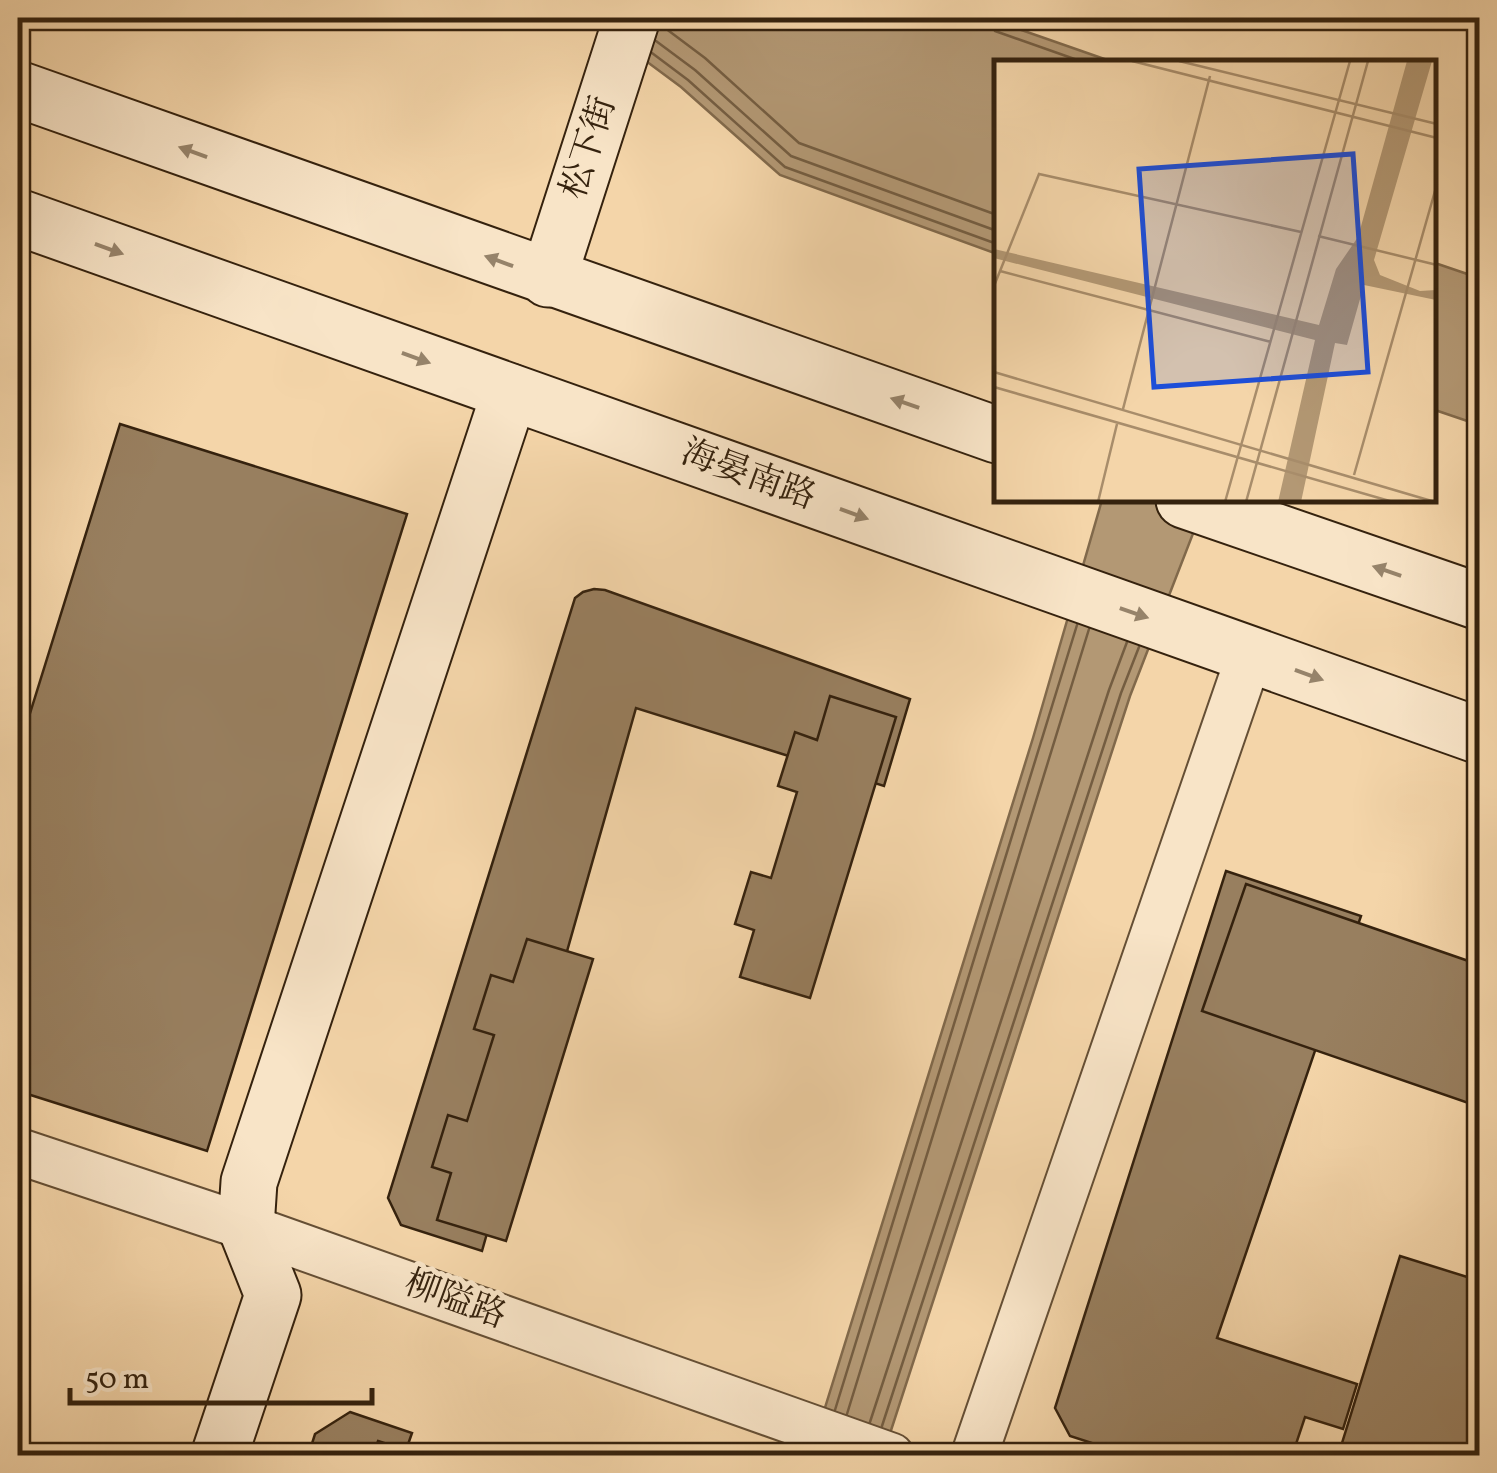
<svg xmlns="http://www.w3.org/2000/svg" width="1497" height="1473" viewBox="0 0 1497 1473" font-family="Vollkorn,'Noto Serif SC',serif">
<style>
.water{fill:#b39874;stroke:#81694b;stroke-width:2.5}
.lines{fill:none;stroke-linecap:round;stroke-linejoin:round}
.shore{stroke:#745d41;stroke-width:2.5}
.building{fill:#987f5f;stroke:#35220e;stroke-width:2.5}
.street-casing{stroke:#654f35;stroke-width:49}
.secondary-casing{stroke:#35220e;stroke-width:59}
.street{stroke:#f8e4c7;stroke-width:45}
.secondary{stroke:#f8e4c7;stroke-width:55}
.oneway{fill:#96836a}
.labels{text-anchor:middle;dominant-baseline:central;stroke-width:10;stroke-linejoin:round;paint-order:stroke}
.street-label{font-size:35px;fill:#35220e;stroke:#f8e4c7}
.inset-road{fill:none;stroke:#a88d6b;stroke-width:2.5}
.view{fill:#1d4ed8;fill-opacity:0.15;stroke:#1d4ed8;stroke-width:5}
.inset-edge{fill:none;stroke:#35220e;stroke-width:5}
</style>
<rect width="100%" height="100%" fill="#f4d5a9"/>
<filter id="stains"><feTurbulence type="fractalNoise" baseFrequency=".002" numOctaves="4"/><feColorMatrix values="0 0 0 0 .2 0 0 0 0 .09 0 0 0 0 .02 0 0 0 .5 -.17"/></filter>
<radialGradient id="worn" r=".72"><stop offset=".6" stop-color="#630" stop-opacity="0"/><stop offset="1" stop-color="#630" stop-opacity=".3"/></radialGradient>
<g class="water">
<path d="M 588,18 L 987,18 L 1113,62 L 997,62 L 997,254 L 780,175 L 681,87 Z"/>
<path d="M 1435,263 L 1479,278 L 1479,425 L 1435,410 Z"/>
<path d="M 1102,500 L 1206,500 L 1130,696 L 883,1455 L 810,1456 L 1033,738 Z"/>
</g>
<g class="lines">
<g class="shore">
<path d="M 989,18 L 995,31 L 1083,62"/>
<path d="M 661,25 L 705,58 L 799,143 L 997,215"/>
<path d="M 656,41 L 695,70 L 791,156 L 997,231"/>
<path d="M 652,53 L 688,80 L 785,167 L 997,244"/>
<path d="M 835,1410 L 1077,625"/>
<path d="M 847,1414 L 1089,629"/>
<path d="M 870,1422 L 1109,690 L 1127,642"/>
<path d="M 882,1426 L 1121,693 L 1139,647"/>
</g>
</g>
<g class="building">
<path d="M 120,424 L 407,514 L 207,1151 L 18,1091 L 18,752 Z"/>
<path d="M 594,589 L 605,590 L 910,699 L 884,786 L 636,708 L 482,1251 L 401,1225 L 388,1198 L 575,598 L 583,592 Z"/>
<path d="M 830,696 L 896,717 L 810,998 L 740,977 L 754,930 L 735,924 L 751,872 L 771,878 L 797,792 L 778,786 L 795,732 L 817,740 Z"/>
<path d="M 1226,871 L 1361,916 L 1217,1338 L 1357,1384 L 1343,1429 L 1305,1417 L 1292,1456 L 1132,1456 L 1070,1436 L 1055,1408 Z"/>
<path d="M 1246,884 L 1480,965 L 1480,1107 L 1202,1011 Z"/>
<path d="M 527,939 L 593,959 L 506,1241 L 437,1220 L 451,1173 L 432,1167 L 448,1115 L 467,1121 L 494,1035 L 474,1029 L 491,975 L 513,982 Z"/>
<path d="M 1400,1256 L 1480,1281 L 1480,1456 L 1338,1456 Z"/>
<path d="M 350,1412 L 412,1433 L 404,1456 L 308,1456 L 315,1434 Z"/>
<path d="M 378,1441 L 424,1456 L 373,1456 Z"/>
</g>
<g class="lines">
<defs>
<g id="street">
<path d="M 18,1151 L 246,1227 L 891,1456"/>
<path d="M 974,1456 L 1250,654"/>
</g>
<g id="secondary">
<path d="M 18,89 L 997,435"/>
<path d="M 18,217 L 1480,736"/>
<path d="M 548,279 L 632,18"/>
<path d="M 1184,500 L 1480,602"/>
<path d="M 219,1456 L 273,1295 L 246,1227 L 249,1182 L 510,392"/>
</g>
</defs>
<use href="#street" class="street-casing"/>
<use href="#secondary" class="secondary-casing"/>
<use href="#street" class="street"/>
<use href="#secondary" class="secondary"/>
</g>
<defs><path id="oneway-solid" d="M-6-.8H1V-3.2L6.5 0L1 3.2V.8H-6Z" transform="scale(2.5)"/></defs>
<g class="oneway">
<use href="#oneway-solid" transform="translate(193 152) rotate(-160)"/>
<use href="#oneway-solid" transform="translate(109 249) rotate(20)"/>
<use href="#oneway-solid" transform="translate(499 261) rotate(-160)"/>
<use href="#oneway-solid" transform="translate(416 358) rotate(20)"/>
<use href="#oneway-solid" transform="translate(905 403) rotate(-161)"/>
<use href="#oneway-solid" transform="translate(854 514) rotate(20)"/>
<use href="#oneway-solid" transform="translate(1387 571) rotate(-161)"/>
<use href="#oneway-solid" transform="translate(1134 613) rotate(19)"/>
<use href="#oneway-solid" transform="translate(1309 675) rotate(20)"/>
</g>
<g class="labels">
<g class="street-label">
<text transform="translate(590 148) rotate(-72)">松下街</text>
<text transform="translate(748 476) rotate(20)">海晏南路</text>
<text transform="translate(455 1301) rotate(20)">柳隘路</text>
</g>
</g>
<g transform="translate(994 60)">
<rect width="442" height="442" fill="#f4d5a9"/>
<path d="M 413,1 L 438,1 L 380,200 L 386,215 L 426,231 L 442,230 L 442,240 L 370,225 L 353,285 L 341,283 L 307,442 L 284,442 L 321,280 L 0,198 L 0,189 L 325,265 L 342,209 L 364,177 Z" fill="#b39874"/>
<path class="inset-road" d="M 138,1 L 443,78M 185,1 L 443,64M 324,176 L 443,205M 6,211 L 277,282M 0,226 L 45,114 L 307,172M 0,312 L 441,442M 0,327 L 399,442M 129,349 L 216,16M 360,415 L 443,124M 104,442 L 123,364M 231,442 L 356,1M 252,442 L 374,1"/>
<path class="view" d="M 359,94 L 374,312 L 160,327 L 145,109 Z"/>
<rect width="442" height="442" class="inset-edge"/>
</g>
<rect width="1497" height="1473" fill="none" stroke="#f4d5a9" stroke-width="60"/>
<rect x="20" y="20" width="1457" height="1433" fill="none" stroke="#35220e" stroke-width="5"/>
<rect x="30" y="30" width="1437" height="1413" fill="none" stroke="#35220e" stroke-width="2.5"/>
<path d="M70 1388v15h302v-15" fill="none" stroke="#35220e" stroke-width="5"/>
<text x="85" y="1388" font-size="30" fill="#35220e" stroke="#f8e4c7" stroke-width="8" paint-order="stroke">50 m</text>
<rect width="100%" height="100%" filter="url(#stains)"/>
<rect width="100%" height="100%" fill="url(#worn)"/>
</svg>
